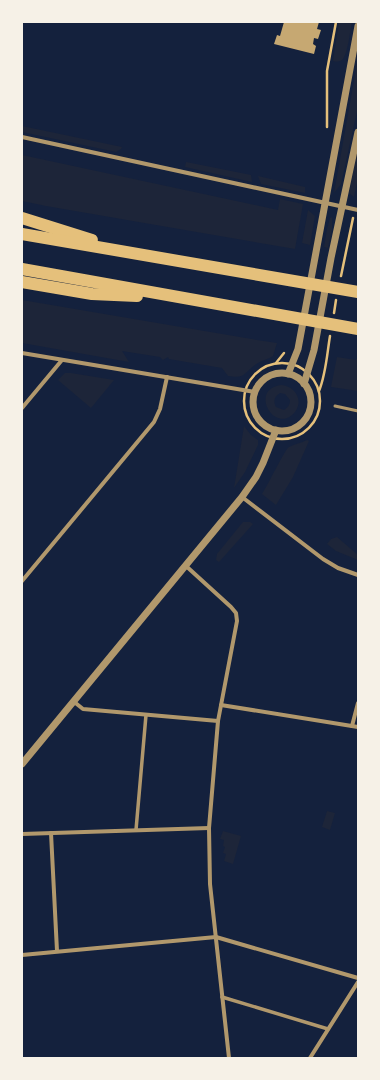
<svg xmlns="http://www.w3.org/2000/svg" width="380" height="1080" viewBox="0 0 380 1080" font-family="Literata,serif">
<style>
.green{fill:#1d2539;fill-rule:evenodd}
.building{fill:#c6a872}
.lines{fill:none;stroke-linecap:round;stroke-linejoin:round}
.path{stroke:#e5c07b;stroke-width:2.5}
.service{stroke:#b1986c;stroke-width:3}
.pedestrian{stroke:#b1986c;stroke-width:3.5}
.minor{stroke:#b1986c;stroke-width:4}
.tertiary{stroke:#b1986c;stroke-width:7}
.motorway{stroke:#e5c07b;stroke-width:12}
</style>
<rect width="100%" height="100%" fill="#14213d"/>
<g class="green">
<path d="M 339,22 L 352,22 C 350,31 348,51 344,57 C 342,62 337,62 333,61 Z"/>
<path d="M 358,58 L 358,107 L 341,184 L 334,193 Z"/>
<path d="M 22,126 L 122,147 L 121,149 L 116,152 L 22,132 Z"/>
<path d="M 358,149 L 358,178 L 354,197 L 349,193 Z"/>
<path d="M 22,155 L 278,210 L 280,199 L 303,204 L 295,249 L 46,206 L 22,201 Z"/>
<path d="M 186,162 L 251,175 L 252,182 L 185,167 Z"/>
<path d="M 258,176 L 305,187 L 305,193 L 261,184 Z"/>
<path d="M 308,210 L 315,216 L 310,245 L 302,243 Z"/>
<path d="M 332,217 L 332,230 L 328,248 L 324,247 L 327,229 L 330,218 Z"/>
<path d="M 22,300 L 257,340 L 277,343 L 273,356 C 269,359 263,360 258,363 C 243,372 248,379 228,376 L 222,368 L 169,359 L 168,357 L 163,360 L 160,357 L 122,351 L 129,362 L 22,343 Z"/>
<path d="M 337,357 L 356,360 L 356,359 L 358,359 L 358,391 L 331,387 Z"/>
<path d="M 65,373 L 71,373 L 114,380 L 91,408 L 58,380 Z"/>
<path d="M 281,385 C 295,386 304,400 295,412 C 275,436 248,389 281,385 ZM 280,393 L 285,394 L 290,400 C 290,405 288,407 284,410 L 276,407 C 273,401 274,397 280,393 Z"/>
<path d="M 244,426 L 251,435 L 258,440 L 258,445 L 245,472 L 234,488 Z"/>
<path d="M 307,440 L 309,441 L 293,477 L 276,505 L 262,494 C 267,487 285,449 289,447 C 295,444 301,443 307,440 Z"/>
<path d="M 243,522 L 250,522 L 253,524 L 219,562 L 216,560 L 217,554 Z"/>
<path d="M 337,537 L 358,555 L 358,560 L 336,551 L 327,544 L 331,539 Z"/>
<path d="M 327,811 L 335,813 L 330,830 L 322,827 Z"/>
<path d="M 223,831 L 241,836 L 233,864 L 224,861 L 226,854 L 223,853 L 225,847 L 223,846 L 224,840 L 220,839 Z"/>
</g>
<path class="building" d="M 284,22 L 319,22 L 317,29 L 321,30 L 318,39 L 314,38 L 313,44 L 316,46 L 314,54 L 274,44 L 277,35 L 280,36 Z"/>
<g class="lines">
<g class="path">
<path d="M 327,127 L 327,71 L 336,22"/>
<path d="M 341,276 L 353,218"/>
<path d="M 334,313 L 336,300"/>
<path d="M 276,363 L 284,353"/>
<circle cx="282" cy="401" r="38"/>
<path d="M 319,391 C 326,374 327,354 330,336"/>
</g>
<path class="service" d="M 335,406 L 358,411"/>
<g class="pedestrian">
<path d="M 136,830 L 146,715"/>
<path d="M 222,997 L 328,1029"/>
</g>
<g class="minor">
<path d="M 22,137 L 358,210"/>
<path d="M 22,353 L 255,392"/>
<path d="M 22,408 L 62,360"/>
<path d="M 242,497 L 323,559 L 338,568 L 358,575"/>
<path d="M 186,566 L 231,607 L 236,613 L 237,621 L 218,721 L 209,828 L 210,884 L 229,1058"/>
<path d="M 22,581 L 154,422 L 160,409 L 167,377"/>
<path d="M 73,701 L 83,709 L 218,721"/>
<path d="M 221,705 L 358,727"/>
<path d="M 352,726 L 358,703"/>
<path d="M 51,833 L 57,951"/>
<path d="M 22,834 L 209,828"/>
<path d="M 22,955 L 216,937 L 358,978"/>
<path d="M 310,1058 L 358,982"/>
</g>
<g class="tertiary">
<circle cx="282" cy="402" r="29"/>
<path d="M 288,374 L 298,349 L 358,26"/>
<path d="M 304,384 L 314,350 L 331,258 L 358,132"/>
<path d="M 22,764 L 242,497 L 256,477 L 263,463 L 276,430"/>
</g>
<g class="motorway">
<path d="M 22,218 L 92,240"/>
<path d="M 22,234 L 358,292"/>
<path d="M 22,269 L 358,329"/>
<path d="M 22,282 L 92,294 L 137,296"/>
</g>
</g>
<rect width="380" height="1080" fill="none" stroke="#f6f1e7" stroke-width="46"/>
</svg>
